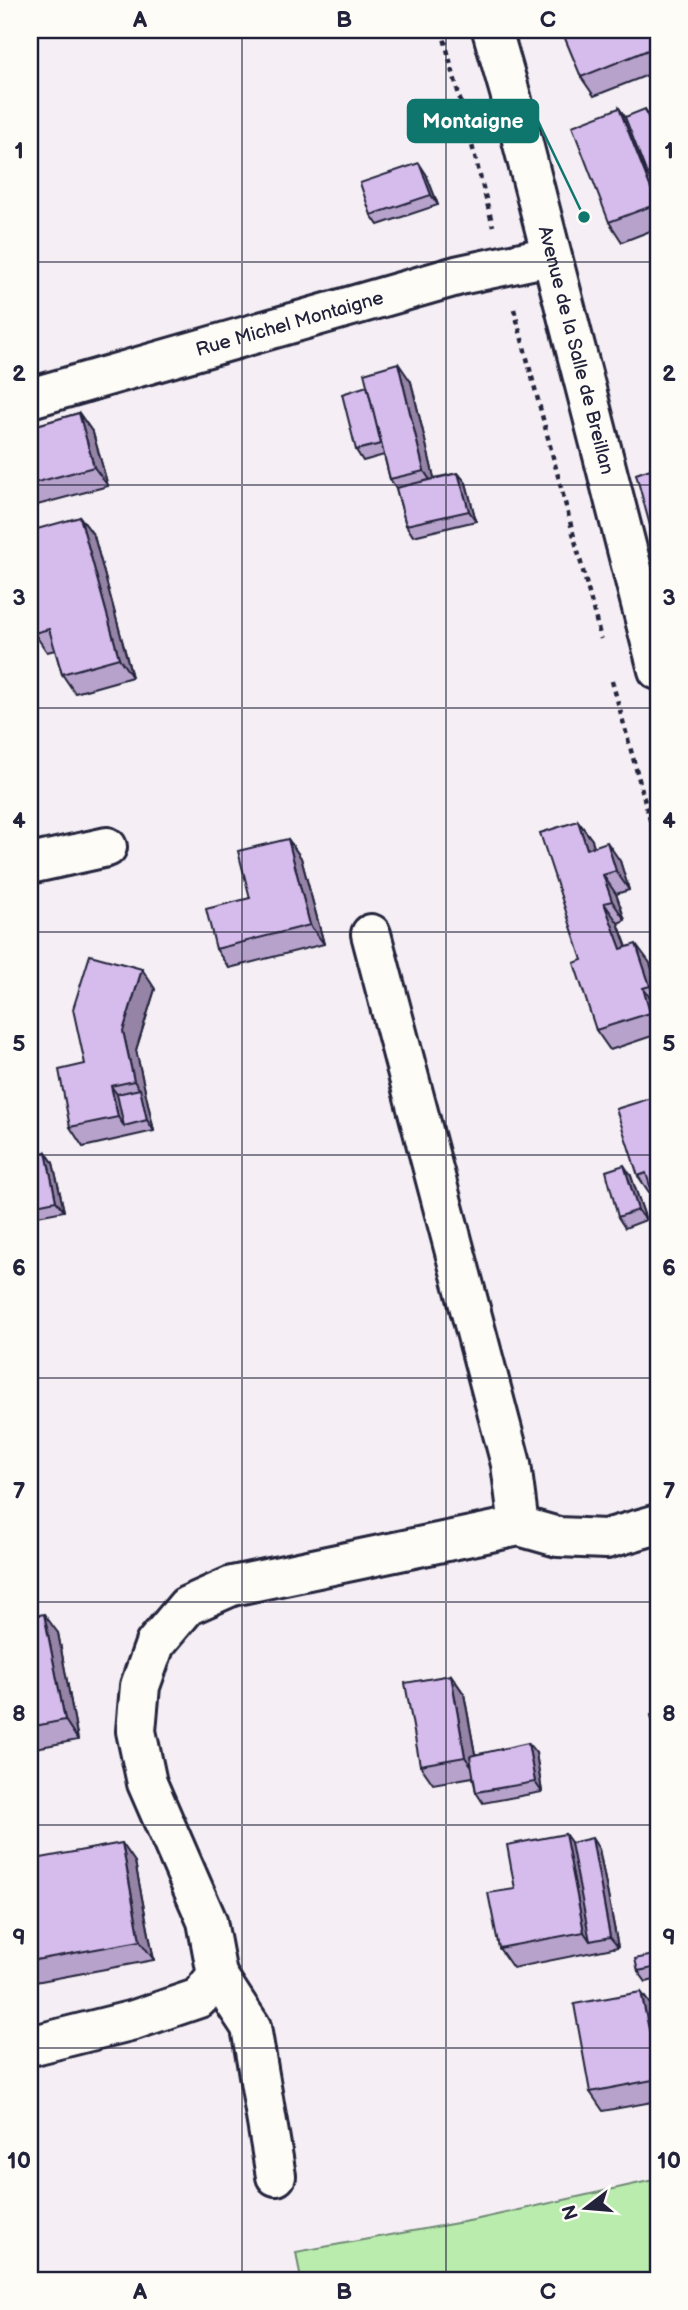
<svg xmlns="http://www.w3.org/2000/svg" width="688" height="2310" viewBox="0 0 688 2310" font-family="'Balsamiq Sans',sans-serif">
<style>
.green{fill:#baedad;stroke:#6e8874;stroke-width:2}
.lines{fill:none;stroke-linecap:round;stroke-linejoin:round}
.minor-casing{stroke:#22223b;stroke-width:44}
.path{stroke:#22223b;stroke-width:4.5;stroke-dasharray:5 5;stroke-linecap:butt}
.minor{stroke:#fdfcf7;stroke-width:38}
.wall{fill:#b7a2cb;stroke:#22223b;stroke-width:2}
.shaded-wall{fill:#9584a5;stroke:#22223b;stroke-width:2}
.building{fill:#d5bcec;stroke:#22223b;stroke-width:2}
.grid{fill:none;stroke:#22223b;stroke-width:2;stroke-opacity:0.55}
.labels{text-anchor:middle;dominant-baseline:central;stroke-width:5;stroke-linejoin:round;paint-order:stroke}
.street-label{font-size:19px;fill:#22223b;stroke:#fdfcf7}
.leader{fill:none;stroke:#0f766e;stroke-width:2.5}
.callout-dot{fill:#0f766e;stroke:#fdfcf7;stroke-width:2.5}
.callout{fill:#0f766e;stroke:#0f766e;stroke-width:2.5}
.callout-label{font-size:21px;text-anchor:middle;font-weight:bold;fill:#fff}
.neatline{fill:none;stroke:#22223b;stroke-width:2.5}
.grid-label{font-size:23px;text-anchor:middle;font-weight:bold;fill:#22223b}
</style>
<rect width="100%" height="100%" fill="#f5eff5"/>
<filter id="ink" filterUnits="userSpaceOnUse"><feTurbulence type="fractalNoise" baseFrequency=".0143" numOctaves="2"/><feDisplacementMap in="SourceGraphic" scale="14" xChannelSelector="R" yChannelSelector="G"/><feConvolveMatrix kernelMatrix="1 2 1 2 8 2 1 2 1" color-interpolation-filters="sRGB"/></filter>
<g filter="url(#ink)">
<path class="green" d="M 658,2179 L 658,2280 L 301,2280 L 296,2252 L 474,2220 Z"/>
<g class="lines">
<defs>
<g id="minor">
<path id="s1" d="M 492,30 L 510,93 L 658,670"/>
<path id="s2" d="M 30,398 L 460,275 L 550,256"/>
<path d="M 30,864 L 107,847"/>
<path d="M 371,934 L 511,1464 L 519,1526"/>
<path d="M 217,1975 L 251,2027 L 276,2176"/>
<path d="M 30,2046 L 134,2020 L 199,1998 L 217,1975 L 207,1921 L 147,1783 L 136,1731 L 140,1686 L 155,1644 L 187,1606 L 232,1586 L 519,1526 L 558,1537 L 606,1539 L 658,1524"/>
</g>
</defs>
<use href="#minor" class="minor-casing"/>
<g class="path">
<path d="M 442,30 L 493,226"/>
<path d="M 514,309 L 601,639"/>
<path d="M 612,681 L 658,849"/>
</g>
<use href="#minor" class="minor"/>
</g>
<g class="wall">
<path d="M 658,30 L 658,71 L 594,96 L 581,77 Z"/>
<path d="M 619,108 L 625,117 L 652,120 L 658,136 L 658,183 L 655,184 L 658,192 L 658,228 L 622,242 L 609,222 Z"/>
<path d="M 426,174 L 438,205 L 378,225 L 371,215 Z"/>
<path d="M 411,382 L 434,478 L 458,473 L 466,483 L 476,521 L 413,536 L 406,525 L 396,488 L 390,479 L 384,455 L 363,461 L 356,450 Z"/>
<path d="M 79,413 L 93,433 L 108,486 L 30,507 L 30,427 Z"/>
<path d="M 80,517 L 94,536 L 132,677 L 75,693 L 62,674 L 55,650 L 47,652 L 34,633 L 35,578 Z"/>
<path d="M 578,821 L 592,840 L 594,846 L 620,861 L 629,890 L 616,894 L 625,920 L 618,923 L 627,947 L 650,963 L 658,990 L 658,1006 L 657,1007 L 658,1013 L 658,1034 L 610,1050 L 596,1030 L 582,960 Z"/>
<path d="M 288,839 L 301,858 L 324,944 L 229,968 L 216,949 Z"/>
<path d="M 155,989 L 136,1050 L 154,1131 L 83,1147 L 70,1127 L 85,1064 Z"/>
<path d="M 658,1096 L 658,1202 L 653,1195 L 651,1195 L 638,1176 Z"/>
<path d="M 46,1152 L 53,1163 L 64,1211 L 38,1216 L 31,1206 Z"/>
<path d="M 631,1176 L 646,1220 L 625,1228 L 618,1217 Z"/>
<path d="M 30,1617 L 58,1633 L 78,1740 L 30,1749 Z"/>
<path d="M 451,1675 L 464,1694 L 475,1754 L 536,1753 L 542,1792 L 483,1803 L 476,1792 L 473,1777 L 433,1784 L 420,1765 Z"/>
<path d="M 565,1834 L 571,1843 L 599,1849 L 618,1947 L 513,1968 L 499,1948 L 515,1889 Z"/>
<path d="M 30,1859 L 135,1862 L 154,1960 L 30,1983 Z"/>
<path d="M 658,1954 L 658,1979 L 646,1982 L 638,1971 Z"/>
<path d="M 641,1992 L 655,2011 L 658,2027 L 658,2101 L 603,2111 L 590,2092 Z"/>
</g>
<g class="shaded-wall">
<path d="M 619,108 L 632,127 L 647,174 L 655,184 L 658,192 L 658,206 Z"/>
<path d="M 645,109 L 652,120 L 658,136 L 658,145 Z"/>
<path d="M 419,163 L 426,174 L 438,205 L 431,195 Z"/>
<path d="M 398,363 L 411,382 L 437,490 L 424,471 Z"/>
<path d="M 79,413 L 93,433 L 108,486 L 94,467 Z"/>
<path d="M 650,469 L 658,481 L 658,493 L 654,487 Z"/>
<path d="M 458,473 L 466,483 L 476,521 L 469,511 Z"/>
<path d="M 80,517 L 94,536 L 132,677 L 119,658 Z"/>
<path d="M 578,821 L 592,840 L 600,868 L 587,849 Z"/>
<path d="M 288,839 L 301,858 L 324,944 L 310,925 Z"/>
<path d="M 607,842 L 620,861 L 629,890 L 616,871 Z"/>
<path d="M 603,875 L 616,894 L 625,920 L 612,901 Z"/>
<path d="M 604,903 L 618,923 L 634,969 L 621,949 Z"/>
<path d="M 636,944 L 650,963 L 658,990 L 658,998 L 650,986 Z"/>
<path d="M 142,969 L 155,989 L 136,1050 L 154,1131 L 147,1120 L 140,1090 L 134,1081 L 123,1031 Z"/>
<path d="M 643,988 L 657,1007 L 658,1013 L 658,1024 L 650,1013 Z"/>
<path d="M 111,1086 L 125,1105 L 124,1126 L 118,1117 Z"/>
<path d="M 46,1152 L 53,1163 L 64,1211 L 56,1201 Z"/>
<path d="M 624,1165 L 631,1176 L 646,1220 L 638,1210 Z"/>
<path d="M 44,1614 L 58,1633 L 78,1740 L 65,1720 Z"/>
<path d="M 451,1675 L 464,1694 L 479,1776 L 465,1757 Z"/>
<path d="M 528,1743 L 536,1753 L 542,1792 L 535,1782 Z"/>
<path d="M 565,1834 L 579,1853 L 590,1941 L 584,1932 Z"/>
<path d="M 592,1838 L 599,1849 L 618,1947 L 610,1937 Z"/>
<path d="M 122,1843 L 135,1862 L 154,1960 L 140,1941 Z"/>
<path d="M 641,1992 L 655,2011 L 658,2027 L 658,2072 Z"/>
</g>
<g class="building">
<path d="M 579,30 L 658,30 L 658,46 L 581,77 L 564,36 Z"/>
<path d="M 619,108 L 657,204 L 609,222 L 572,126 Z"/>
<path d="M 645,109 L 658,145 L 658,169 L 647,174 L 625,117 Z"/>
<path d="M 419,163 L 431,195 L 371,215 L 360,183 Z"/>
<path d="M 398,363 L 424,471 L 390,479 L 364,373 Z"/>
<path d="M 367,386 L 381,444 L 356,450 L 342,394 Z"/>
<path d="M 79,413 L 94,467 L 30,484 L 30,455 L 33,454 L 30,441 L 30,427 Z"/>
<path d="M 30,440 L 33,454 L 30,455 Z"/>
<path d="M 650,469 L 654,487 L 658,486 L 658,555 L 636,474 Z"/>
<path d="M 458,473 L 469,511 L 406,525 L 396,488 Z"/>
<path d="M 80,517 L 119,658 L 62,674 L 49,629 L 34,633 L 30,617 L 30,580 L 35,578 L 30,559 L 30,531 Z"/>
<path d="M 578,821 L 587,849 L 607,842 L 616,871 L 603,875 L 612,901 L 604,903 L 621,949 L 636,944 L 650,986 L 643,988 L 650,1013 L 596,1030 L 574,963 L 582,960 L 540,833 Z"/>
<path d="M 288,839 L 310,925 L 216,949 L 206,909 L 250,898 L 238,851 Z"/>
<path d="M 90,955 L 142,969 L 123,1031 L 134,1081 L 111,1086 L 118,1117 L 70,1127 L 59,1070 L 85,1064 L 73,1009 Z"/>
<path d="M 140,1089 L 147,1120 L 124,1126 L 117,1094 Z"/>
<path d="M 658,1096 L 658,1193 L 653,1195 L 646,1173 L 638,1176 L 616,1109 Z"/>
<path d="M 46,1152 L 56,1201 L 31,1206 L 30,1199 L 30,1155 Z"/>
<path d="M 624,1165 L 638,1210 L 618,1217 L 606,1171 Z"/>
<path d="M 44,1614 L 65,1720 L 30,1727 L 30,1617 Z"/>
<path d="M 451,1675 L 465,1757 L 420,1765 L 405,1683 Z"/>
<path d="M 658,1714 L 658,1747 L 651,1715 Z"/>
<path d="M 528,1743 L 535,1782 L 476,1792 L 470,1756 Z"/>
<path d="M 565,1834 L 584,1932 L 499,1948 L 488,1893 L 515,1889 L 507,1845 Z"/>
<path d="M 592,1838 L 610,1937 L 590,1941 L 571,1843 Z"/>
<path d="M 122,1843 L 140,1941 L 30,1961 L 30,1860 Z"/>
<path d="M 658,1954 L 658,1967 L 638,1971 L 635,1959 Z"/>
<path d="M 641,1992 L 658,2072 L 658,2079 L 590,2092 L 574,2004 Z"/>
</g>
</g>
<path class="grid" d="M 242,30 L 242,2280M 446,30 L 446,2280M 30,262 L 658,262M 30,485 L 658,485M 30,708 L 658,708M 30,932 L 658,932M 30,1155 L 658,1155M 30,1378 L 658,1378M 30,1602 L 658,1602M 30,1825 L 658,1825M 30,2048 L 658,2048"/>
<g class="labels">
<g class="street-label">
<text stroke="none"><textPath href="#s2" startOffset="270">Rue Michel Montaigne</textPath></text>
<text stroke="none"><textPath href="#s1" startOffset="331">Avenue de la Salle de Breillan</textPath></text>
</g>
</g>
<path class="leader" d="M584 217L538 121"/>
<circle class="callout-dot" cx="584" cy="217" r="7"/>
<rect class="callout" x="408" y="100" width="130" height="42" rx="7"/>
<g class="callout-label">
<text x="473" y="128">Montaigne</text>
</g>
<rect width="688" height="2310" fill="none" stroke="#fdfcf7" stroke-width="77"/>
<g transform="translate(586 2208) rotate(254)" stroke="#fdfcf7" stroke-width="5" paint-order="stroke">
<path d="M0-5L12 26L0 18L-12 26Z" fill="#22223b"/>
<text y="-10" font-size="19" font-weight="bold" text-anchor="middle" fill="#22223b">N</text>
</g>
<rect x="38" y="38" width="612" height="2234" class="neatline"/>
<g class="grid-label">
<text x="140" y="27">A</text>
<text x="344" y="27">B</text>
<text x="548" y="27">C</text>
<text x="19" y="158">1</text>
<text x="669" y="158">1</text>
<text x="19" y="381">2</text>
<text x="669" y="381">2</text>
<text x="19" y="605">3</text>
<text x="669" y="605">3</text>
<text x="19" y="828">4</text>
<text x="669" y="828">4</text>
<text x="19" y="1051">5</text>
<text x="669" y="1051">5</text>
<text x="19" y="1275">6</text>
<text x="669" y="1275">6</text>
<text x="19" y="1498">7</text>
<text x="669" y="1498">7</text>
<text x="19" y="1721">8</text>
<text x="669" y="1721">8</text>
<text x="19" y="1945">9</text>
<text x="669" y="1945">9</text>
<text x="19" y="2168">10</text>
<text x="669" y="2168">10</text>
<text x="140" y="2299">A</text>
<text x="344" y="2299">B</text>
<text x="548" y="2299">C</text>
</g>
</svg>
